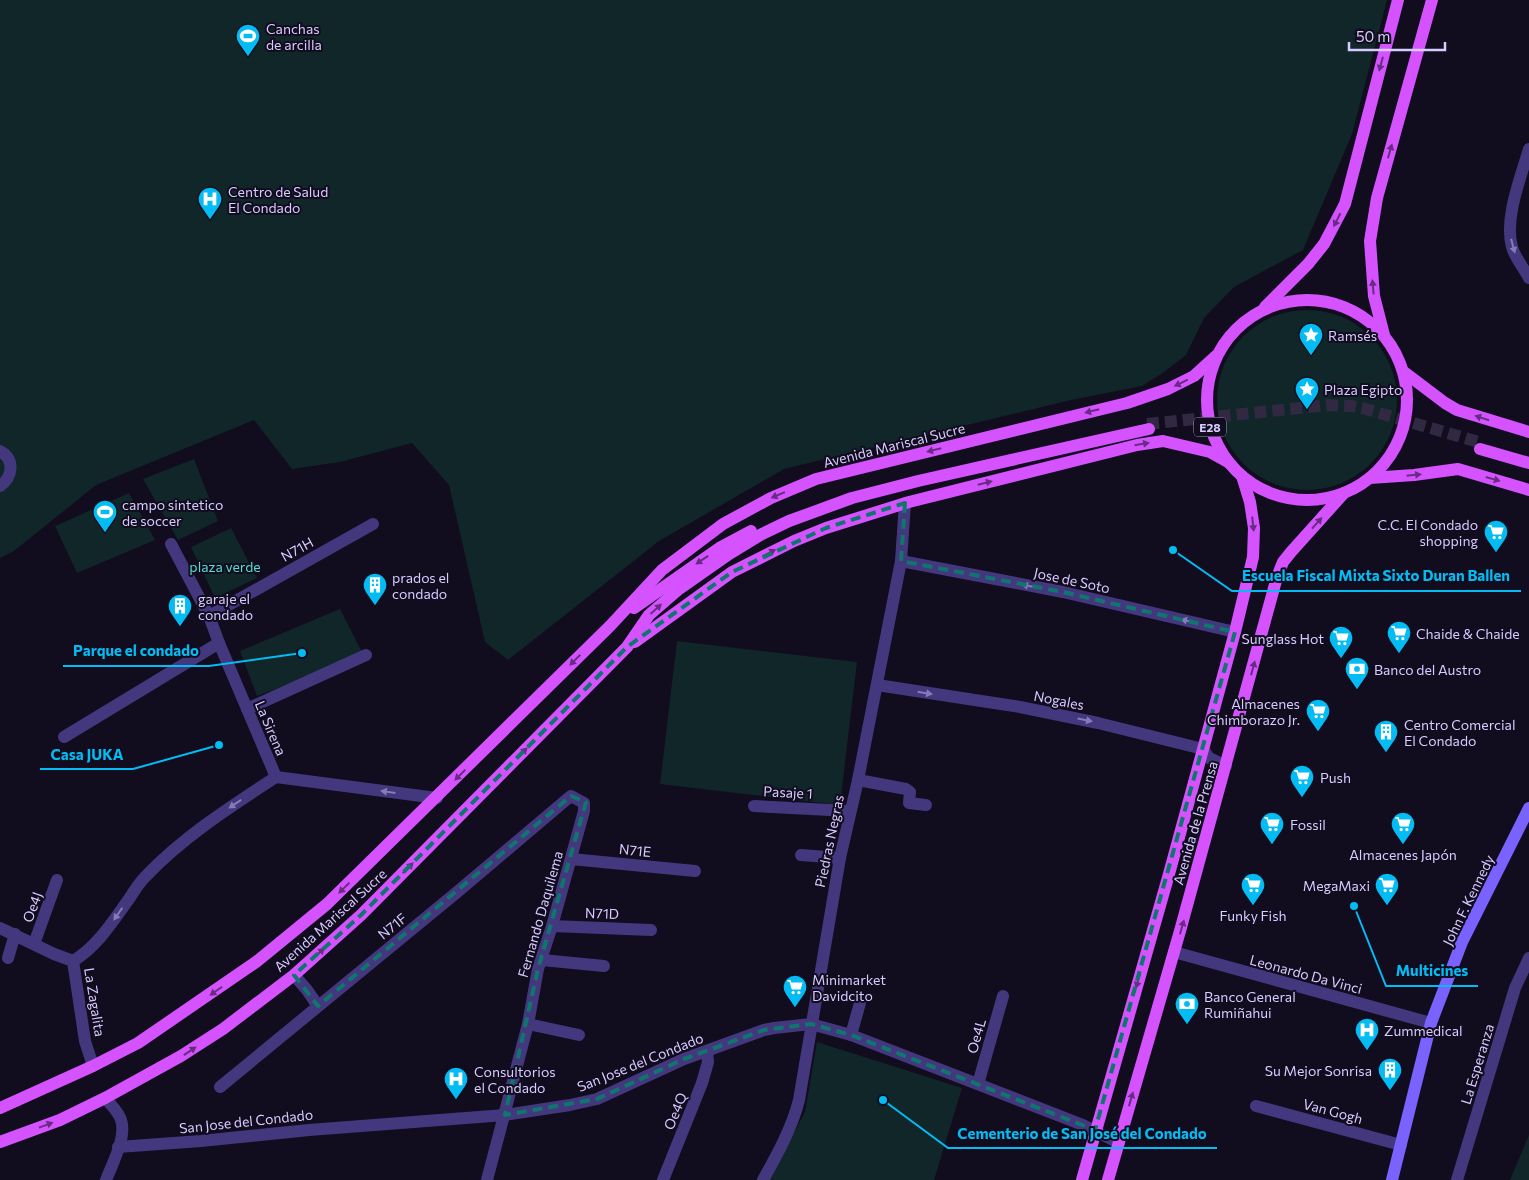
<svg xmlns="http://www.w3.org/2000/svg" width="1529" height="1180" viewBox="0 0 1529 1180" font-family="Commissioner,sans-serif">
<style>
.green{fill:#102629}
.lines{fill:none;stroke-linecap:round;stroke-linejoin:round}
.primary-tunnel{stroke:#302941;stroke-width:12;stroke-dasharray:12 6;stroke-linecap:butt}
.minor{stroke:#43387e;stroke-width:12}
.tertiary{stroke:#43387e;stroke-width:12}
.secondary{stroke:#7a62fe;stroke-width:12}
.primary{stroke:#d453fe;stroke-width:12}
.oneway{fill:#692c83}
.oneway2{fill:#867ab8}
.marked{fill:none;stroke:#0f766e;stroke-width:4;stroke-dasharray:10 6;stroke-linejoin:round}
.labels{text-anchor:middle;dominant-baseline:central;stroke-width:4;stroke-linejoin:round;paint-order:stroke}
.shield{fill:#120c1f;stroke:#9c92bc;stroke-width:1}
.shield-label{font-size:12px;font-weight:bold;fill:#d7cbff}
.poi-label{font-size:14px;fill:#d7cbff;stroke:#120c1f;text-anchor:start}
.street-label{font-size:14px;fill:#d7cbff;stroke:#120c1f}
.park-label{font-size:14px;fill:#58ddcd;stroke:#120c1f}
.leader{fill:none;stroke:#02bcf3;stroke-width:2}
.callout-dot{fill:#02bcf3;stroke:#120c1f;stroke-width:2}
.callout-label{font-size:15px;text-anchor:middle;font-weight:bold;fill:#02bcf3;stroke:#120c1f;stroke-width:4;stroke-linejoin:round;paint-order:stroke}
</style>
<rect width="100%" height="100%" fill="#120c1f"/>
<g class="green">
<path d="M 0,0 L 1387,0 L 1352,134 L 1303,250 L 1234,287 L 1204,318 L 1186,355 L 1164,372 L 1142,386 L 1071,400 L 784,469 L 659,541 L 508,660 L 485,642 L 449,485 L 412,443 L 340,462 L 292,469 L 254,420 L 96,485 L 14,551 L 0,558 Z"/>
<circle cx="1307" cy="400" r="90"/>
<path d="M 194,459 L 218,521 L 178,540 L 143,479 Z"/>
<path d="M 129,493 L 155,540 L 77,573 L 55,526 Z"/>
<path d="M 231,528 L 257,578 L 215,598 L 191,547 Z"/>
<path d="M 340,609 L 364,656 L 257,696 L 240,651 Z"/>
<path d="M 677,641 L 857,662 L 840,805 L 660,784 Z"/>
<path d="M 817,1042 L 962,1088 L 934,1180 L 769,1180 L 805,1112 Z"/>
<path d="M 1529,1135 L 1529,1180 L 1510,1180 Z"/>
</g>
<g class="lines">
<path class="primary-tunnel" d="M 1147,424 L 1328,405 L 1351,406 L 1362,408 L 1482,443"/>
<g class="minor">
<path d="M 1529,149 C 1521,177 1504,218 1512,247 C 1515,258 1524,268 1529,278"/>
<path d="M 171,544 L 209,616 L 219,643 L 276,777"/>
<path d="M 901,561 L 1063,592 L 1235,632"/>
<path d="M 209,616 L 373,524"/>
<path d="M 247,709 L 366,655"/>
<path d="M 64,737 L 219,643"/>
<path d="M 276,777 L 437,798"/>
<path d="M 858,780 L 906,789 L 910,792 L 909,803 L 926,805"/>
<path d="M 754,806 L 849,811"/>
<path d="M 801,855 L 840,858"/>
<path d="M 571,859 L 695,871"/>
<path d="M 552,926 L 651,930"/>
<path d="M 0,928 L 54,954 L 73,961"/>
<path d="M 34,944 L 57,880"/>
<path d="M 1174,952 L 1431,1023"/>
<path d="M 8,958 L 15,934"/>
<path d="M 542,960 L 604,966"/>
<path d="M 73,961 C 97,947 113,921 129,899 C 134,891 139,883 145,877 C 183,837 230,807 276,777"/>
<path d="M 73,961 L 85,1041 L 93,1066"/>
<path d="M 294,975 L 307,990 L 318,1006"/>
<path d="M 528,1024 L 579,1035"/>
<path d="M 851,1035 L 860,1003"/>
<path d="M 978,1084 L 1003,996"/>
<path d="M 220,1087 L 456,893 L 566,800 L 571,796 L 584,803 L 584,811 L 552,926 L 538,969 L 528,1024 L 487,1180"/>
<path d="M 105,1098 C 111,1105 119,1112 121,1120 C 127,1137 112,1164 106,1180"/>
<path d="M 1256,1106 L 1401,1145"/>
<path d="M 118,1147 L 201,1141 L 309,1130 L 505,1115 L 570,1105 L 597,1099 L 684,1059 L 764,1030 L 774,1028 L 811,1024 L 851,1035 L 1083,1125 L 1119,1143"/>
<path d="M 663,1180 L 702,1083 L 708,1062 L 707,1051"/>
<path d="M 763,1180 C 777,1155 792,1128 799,1100 L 840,858 L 858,780 L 901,561 L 905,503"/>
<path d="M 1457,1180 L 1515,988 L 1529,958"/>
</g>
<g class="tertiary">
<path d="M 0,451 C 15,459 13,477 0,486"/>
<path d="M 877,685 L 1020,707 L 1098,723 L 1203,749 L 1209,758 L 1226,766"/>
</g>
<path class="secondary" d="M 1392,1180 L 1431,1023 L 1462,942 L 1529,808"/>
<g class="primary">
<circle cx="1307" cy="400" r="100"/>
<path d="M 1265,307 L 1308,264 L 1324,244 L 1345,204 L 1398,0"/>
<path d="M 1384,335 L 1374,296 L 1370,241 L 1377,198 L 1432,0"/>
<path d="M 1404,372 L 1445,403 L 1457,410 L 1529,432"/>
<path d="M 1480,449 L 1529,463"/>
<path d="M 1370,478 L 1414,475 L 1458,469 L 1529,490"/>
<path d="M 634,608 L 721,547 L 751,531"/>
<path d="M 635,642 L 732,572 L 794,541 L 826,528 L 909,502 L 1137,445 L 1163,441 L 1210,452 L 1228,462"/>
<path d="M 0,1108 L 93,1066 L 138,1043 L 256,962 L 327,904 L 610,626 L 662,570 L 723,524 L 771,498 L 816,479 L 1127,403 L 1168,389 L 1194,376 L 1216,356"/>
<path d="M 0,1142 L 60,1120 L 105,1098 L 181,1056 L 223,1029 L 294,975 L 361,915 L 627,647 L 649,615 L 679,589 L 729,554 L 762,534 L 789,521 L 852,498 L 918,481 L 1149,429"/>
<path d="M 1082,1180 L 1169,874 L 1235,632 L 1253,557 L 1254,528 L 1250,502 L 1242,476"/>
<path d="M 1108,1180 L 1180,931 L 1277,577 L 1283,562 L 1291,552 L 1344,493"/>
</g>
</g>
<defs><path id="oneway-solid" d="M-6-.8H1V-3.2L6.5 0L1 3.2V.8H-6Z" transform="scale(1.25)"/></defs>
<g class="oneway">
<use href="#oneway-solid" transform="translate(1381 64) rotate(105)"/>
<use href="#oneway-solid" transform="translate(1390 151) rotate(-74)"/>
<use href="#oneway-solid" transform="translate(1337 220) rotate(117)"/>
<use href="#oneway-solid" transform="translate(1373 287) rotate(-95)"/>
<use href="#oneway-solid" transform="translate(1181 383) rotate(154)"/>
<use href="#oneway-solid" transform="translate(1092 411) rotate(166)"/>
<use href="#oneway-solid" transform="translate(1482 418) rotate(-163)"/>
<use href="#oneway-solid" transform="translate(1142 444) rotate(-9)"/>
<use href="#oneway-solid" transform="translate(934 450) rotate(166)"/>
<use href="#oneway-solid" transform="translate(1414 475) rotate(-6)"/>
<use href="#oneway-solid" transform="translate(1493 479) rotate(16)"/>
<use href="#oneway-solid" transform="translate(985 483) rotate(-14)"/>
<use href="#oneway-solid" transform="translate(778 495) rotate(157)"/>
<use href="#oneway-solid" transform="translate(1317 523) rotate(-48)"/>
<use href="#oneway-solid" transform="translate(1253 524) rotate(84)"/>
<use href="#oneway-solid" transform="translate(769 553) rotate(-27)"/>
<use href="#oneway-solid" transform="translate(702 560) rotate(146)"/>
<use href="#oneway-solid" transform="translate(656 609) rotate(-42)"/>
<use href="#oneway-solid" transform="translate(575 660) rotate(135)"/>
<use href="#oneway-solid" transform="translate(1253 668) rotate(-75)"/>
<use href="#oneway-solid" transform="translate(522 753) rotate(-45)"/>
<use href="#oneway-solid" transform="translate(460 775) rotate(135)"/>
<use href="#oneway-solid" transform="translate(408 868) rotate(-45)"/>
<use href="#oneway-solid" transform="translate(344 888) rotate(136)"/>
<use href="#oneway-solid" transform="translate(1182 927) rotate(-74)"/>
<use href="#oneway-solid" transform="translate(319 953) rotate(-42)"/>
<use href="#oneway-solid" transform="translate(1138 981) rotate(106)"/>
<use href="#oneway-solid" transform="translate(216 991) rotate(145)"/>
<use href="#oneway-solid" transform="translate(190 1051) rotate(-34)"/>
<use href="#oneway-solid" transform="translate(1131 1099) rotate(-74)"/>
<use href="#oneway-solid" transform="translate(46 1125) rotate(-20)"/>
</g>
<g class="oneway2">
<use href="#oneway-solid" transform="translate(1513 246) rotate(75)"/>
<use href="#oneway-solid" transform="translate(1029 586) rotate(-169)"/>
<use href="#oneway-solid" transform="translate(1188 621) rotate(-167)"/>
<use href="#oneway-solid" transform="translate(925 693) rotate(9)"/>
<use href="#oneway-solid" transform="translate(1085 720) rotate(11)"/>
<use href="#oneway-solid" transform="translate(388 792) rotate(-172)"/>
<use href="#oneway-solid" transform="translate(235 804) rotate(146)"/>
<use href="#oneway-solid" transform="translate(118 914) rotate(125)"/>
</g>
<path class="marked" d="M 905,503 L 901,561 L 1063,592 L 1235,632 L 1095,1130 L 851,1035 L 811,1024 L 764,1030 L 684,1059 L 597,1099 L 505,1115 L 538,969 L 586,802 L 571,796 L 318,1006 L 294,975 L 361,915 L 627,647 L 732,572 L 826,528 Z"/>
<defs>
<symbol id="stadium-pin" viewBox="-11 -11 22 30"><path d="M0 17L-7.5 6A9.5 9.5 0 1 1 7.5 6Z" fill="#02bcf3" stroke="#120c1f"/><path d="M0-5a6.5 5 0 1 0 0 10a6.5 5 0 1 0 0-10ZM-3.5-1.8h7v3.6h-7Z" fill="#fff"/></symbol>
<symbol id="hospital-pin" viewBox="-11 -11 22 30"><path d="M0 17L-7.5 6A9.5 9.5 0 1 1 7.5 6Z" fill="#02bcf3" stroke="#120c1f"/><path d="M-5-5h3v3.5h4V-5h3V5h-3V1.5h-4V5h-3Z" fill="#fff"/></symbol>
<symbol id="sight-pin" viewBox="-11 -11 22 30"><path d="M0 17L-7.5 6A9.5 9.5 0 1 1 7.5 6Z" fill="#02bcf3" stroke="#120c1f"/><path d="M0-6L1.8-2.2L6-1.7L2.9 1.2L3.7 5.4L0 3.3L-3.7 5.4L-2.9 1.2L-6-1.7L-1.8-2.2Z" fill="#fff"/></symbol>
<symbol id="supermarket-pin" viewBox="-11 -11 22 30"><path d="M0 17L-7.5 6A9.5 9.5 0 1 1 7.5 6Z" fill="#02bcf3" stroke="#120c1f"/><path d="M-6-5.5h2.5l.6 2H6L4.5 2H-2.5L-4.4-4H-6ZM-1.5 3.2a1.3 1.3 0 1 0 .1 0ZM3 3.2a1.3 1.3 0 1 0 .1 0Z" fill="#fff"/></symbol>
<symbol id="building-pin" viewBox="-11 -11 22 30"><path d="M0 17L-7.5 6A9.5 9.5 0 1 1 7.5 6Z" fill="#02bcf3" stroke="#120c1f"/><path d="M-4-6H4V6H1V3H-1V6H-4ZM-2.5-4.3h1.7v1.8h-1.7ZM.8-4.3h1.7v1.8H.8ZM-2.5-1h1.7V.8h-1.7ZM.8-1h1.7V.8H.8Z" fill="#fff"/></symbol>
<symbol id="bank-pin" viewBox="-11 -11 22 30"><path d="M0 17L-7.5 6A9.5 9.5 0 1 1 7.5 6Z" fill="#02bcf3" stroke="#120c1f"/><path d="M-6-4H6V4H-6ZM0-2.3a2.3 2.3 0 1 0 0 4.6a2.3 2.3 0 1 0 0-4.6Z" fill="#fff"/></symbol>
</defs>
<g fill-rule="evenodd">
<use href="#stadium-pin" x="234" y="22" width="28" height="38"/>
<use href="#hospital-pin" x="196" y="185" width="28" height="38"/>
<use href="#sight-pin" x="1297" y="321" width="28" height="38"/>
<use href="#sight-pin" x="1293" y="375" width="28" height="38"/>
<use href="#stadium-pin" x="91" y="498" width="28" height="38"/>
<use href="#supermarket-pin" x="1482" y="518" width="28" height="38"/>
<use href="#building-pin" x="361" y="571" width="28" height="38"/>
<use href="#building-pin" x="166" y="592" width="28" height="38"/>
<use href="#supermarket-pin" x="1385" y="619" width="28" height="38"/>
<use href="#supermarket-pin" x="1327" y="624" width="28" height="38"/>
<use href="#bank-pin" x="1343" y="655" width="28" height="38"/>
<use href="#supermarket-pin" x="1304" y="697" width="28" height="38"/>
<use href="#building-pin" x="1372" y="718" width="28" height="38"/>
<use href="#supermarket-pin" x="1288" y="763" width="28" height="38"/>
<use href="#supermarket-pin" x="1258" y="810" width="28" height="38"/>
<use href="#supermarket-pin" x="1389" y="810" width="28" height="38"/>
<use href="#supermarket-pin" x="1239" y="871" width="28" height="38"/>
<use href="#supermarket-pin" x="1373" y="871" width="28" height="38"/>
<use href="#supermarket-pin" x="781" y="973" width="28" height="38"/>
<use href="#bank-pin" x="1173" y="990" width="28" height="38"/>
<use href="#hospital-pin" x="1353" y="1016" width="28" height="38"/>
<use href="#building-pin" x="1376" y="1056" width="28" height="38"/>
<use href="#hospital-pin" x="442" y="1065" width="28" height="38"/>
</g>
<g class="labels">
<rect class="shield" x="1194" y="417.5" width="32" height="19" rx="4"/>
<g class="shield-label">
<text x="1210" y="427">E28</text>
</g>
<g class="poi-label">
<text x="266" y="28">Canchas<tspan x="266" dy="16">de arcilla</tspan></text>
<text x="228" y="191">Centro de Salud<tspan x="228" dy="16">El Condado</tspan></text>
<text x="1328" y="335">Ramsés</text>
<text x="1324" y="389">Plaza Egipto</text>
<text x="122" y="504">campo sintetico<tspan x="122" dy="16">de soccer</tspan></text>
<text x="1478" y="524" text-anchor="end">C.C. El Condado<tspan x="1478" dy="16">shopping</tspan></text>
<text x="392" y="577">prados el<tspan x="392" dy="16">condado</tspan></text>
<text x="198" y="598">garaje el<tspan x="198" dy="16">condado</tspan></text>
<text x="1416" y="633">Chaide &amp; Chaide</text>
<text x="1324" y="638" text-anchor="end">Sunglass Hot</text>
<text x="1374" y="669">Banco del Austro</text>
<text x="1300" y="703" text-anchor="end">Almacenes<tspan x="1300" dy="16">Chimborazo Jr.</tspan></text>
<text x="1404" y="724">Centro Comercial<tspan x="1404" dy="16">El Condado</tspan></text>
<text x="1320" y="777">Push</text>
<text x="1290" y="824">Fossil</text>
<text x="1403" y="854" text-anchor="middle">Almacenes Japón</text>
<text x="1370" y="885" text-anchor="end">MegaMaxi</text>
<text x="1253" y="915" text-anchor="middle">Funky Fish</text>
<text x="812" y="979">Minimarket<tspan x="812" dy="16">Davidcito</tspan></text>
<text x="1204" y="996">Banco General<tspan x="1204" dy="16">Rumiñahui</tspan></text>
<text x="1384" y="1030">Zummedical</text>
<text x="1372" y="1070" text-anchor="end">Su Mejor Sonrisa</text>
<text x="474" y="1071">Consultorios<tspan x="474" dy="16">el Condado</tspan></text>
</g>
<g class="street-label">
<text transform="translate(894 445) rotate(-14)">Avenida Mariscal Sucre</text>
<text transform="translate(297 549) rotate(-29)">N71H</text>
<text transform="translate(1072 580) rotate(12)">Jose de Soto</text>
<text transform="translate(1059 700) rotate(11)">Nogales</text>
<text transform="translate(271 728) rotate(67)">La Sirena</text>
<text transform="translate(788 792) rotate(3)">Pasaje 1</text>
<text transform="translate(1195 823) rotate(-74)">Avenida de la Prensa</text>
<text transform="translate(829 841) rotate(-78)">Piedras Negras</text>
<text transform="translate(635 850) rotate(6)">N71E</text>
<text transform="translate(1468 900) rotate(-64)">John F. Kennedy</text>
<text transform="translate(32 907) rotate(-70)">Oe4J</text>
<text transform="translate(602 913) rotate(2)">N71D</text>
<text transform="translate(540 914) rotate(-74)">Fernando Daquilema</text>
<text transform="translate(330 920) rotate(-42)">Avenida Mariscal Sucre</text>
<text transform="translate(392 926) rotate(-39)">N71F</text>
<text transform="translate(1306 974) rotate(15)">Leonardo Da Vinci</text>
<text transform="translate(95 1002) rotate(81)">La Zagalita</text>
<text transform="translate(976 1036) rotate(-74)">Oe4L</text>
<text transform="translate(640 1062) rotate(-22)">San Jose del Condado</text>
<text transform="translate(1477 1064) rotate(-73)">La Esperanza</text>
<text transform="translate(675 1111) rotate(-68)">Oe4Q</text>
<text transform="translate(1333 1111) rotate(15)">Van Gogh</text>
<text transform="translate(246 1121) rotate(-6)">San Jose del Condado</text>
</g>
<g class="park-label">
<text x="225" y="566">plaza verde</text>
</g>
</g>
<path class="leader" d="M1173 550L1232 591H1521M302 653L209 666H63M219 745L133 769H40M1354 906L1386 986H1478M883 1100L948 1148H1217"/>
<g class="callout-dot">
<circle cx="1173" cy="550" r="5"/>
<circle cx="302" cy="653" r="5"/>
<circle cx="219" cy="745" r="5"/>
<circle cx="1354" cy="906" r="5"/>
<circle cx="883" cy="1100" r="5"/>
</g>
<g class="callout-label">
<text x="1376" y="581">Escuela Fiscal Mixta Sixto Duran Ballen</text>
<text x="136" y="656">Parque el condado</text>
<text x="87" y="760">Casa JUKA</text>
<text x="1432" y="976">Multicines</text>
<text x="1082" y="1139">Cementerio de San José del Condado</text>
</g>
<path d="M1349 42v8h96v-8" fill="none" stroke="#d7cbff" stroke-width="2.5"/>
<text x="1356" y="42" font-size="15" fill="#d7cbff" stroke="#120c1f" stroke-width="4" paint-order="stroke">50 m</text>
</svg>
